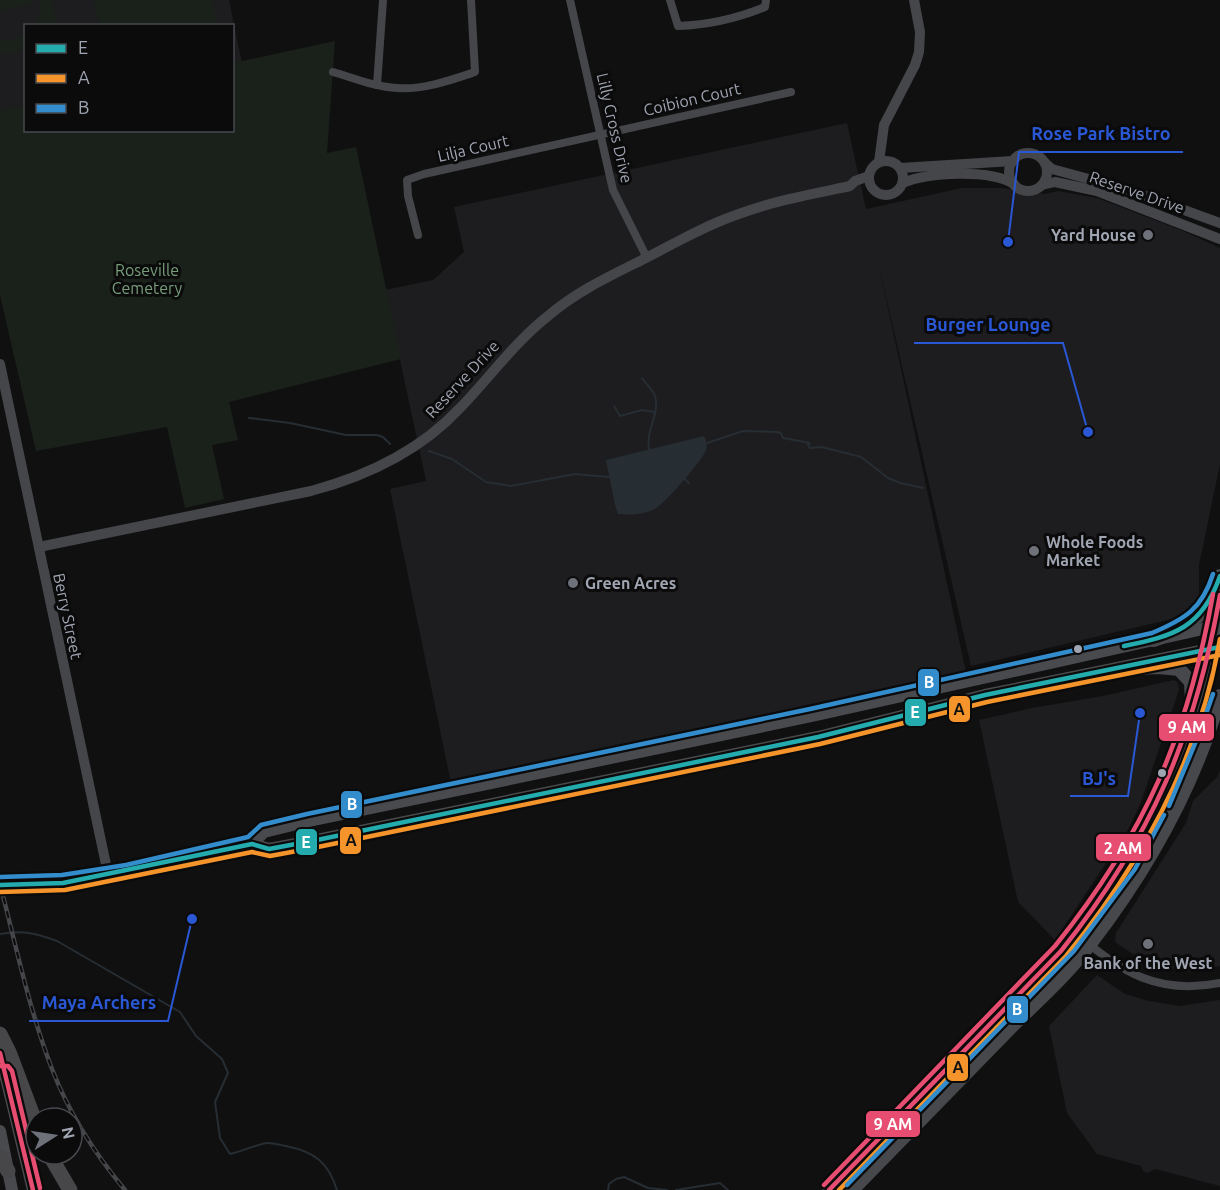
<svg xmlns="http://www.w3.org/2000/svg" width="1220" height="1190" viewBox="0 0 1220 1190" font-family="Ubuntu,sans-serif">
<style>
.built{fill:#1d1d1f}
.green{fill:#1a211b}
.water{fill:#262d33}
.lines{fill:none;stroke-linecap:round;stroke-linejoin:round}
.stream{stroke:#262d33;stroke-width:2}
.minor{stroke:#454649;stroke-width:8}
.tertiary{stroke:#454649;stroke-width:10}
.secondary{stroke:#494a4d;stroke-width:12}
.primary{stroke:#47484b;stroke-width:14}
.motorway{stroke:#47474a;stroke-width:15}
.rail-casing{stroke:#454649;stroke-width:4.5}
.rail{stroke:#0b0b0c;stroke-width:2;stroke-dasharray:7;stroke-linecap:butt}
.secondary-bridge{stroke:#494a4d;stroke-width:12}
.bus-1-casing{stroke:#0b0b0c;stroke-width:9}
.bus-2-casing{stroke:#0b0b0c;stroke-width:9}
.bus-3-casing{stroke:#0b0b0c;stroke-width:9}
.bus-4-casing{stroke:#0b0b0c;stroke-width:9}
.bus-5-casing{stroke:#0b0b0c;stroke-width:9}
.bus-1{stroke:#23abae;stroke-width:4.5}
.bus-2{stroke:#f4942a;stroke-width:4.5}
.bus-3{stroke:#338ccc;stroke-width:4.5}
.bus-4{stroke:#e74d71;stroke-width:4.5}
.bus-5{stroke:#e74d71;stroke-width:4.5}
.poi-dot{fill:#6e717a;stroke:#0b0b0c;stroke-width:2}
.bus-dot{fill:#a0a5b2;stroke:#0b0b0c;stroke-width:2}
.labels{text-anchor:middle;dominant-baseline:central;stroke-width:6;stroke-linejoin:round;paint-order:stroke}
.street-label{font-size:16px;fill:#a0a5b2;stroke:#0b0b0c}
.poi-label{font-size:16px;font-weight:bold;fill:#a0a5b2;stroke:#0b0b0c;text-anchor:start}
.park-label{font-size:16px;fill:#779e7a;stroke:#0b0b0c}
.leader{fill:none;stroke:#2a57d4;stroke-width:2}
.callout-dot{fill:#2a57d4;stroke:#0b0b0c;stroke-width:2}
.callout-label{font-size:18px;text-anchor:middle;font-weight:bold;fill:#2a57d4;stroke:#0b0b0c;stroke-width:6;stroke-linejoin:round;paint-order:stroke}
.line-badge{stroke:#0b0b0c;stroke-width:2}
.badge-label{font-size:16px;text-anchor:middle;font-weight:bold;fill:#fff}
.pale-badge-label{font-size:16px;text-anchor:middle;font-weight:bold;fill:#111}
</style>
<rect width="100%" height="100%" fill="#101011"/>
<g class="built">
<path d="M 0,0 L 229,0 L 242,63 L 233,65 L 232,26 L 26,26 L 25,106 L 0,111 Z"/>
<path d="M 847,123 L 866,209 L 962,188 L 1001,188 L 1045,194 L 1058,191 L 1097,198 L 1183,231 L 1220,248 L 1220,464 L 1199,565 L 1199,603 L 1193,614 L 971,666 L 879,266 L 966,672 L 451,783 L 390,489 L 426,481 L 385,290 L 433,280 L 464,252 L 454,207 Z"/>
<path d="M 1174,680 L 1178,683 L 1179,690 L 1141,802 L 1128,830 L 1055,940 L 1018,902 L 979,720 L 1032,708 L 1103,696 Z"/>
<path d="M 1220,770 L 1220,966 L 1189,972 L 1146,963 L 1115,942 L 1116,933 L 1186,823 L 1193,801 L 1217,777 Z"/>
<path d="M 1097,975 L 1125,994 L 1149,1001 L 1180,1006 L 1220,1000 L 1220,1186 L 1155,1169 L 1147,1173 L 1143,1171 L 1141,1166 L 1097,1154 L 1067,1113 L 1049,1026 Z"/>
</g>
<g class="green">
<path d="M 0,0 L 31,0 L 32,4 L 0,11 Z"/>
<path d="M 40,0 L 52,0 L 58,25 L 34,25 L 40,14 Z"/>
<path d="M 94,0 L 212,0 L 218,25 L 99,25 Z"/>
<path d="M 25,34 L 25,49 L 13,53 L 0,53 L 0,40 L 10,41 Z"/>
<path d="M 335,41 L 327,153 L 356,147 L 401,359 L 229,402 L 238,440 L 212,445 L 224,499 L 185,508 L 167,427 L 36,451 L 0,295 L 0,111 L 25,105 L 26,130 L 232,130 L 233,63 Z"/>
</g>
<path class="water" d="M 704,436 C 706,441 708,445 706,450 C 702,461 666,502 656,508 C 644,515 631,515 618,514 L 615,505 L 606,460 Z"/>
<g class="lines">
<g class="stream">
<path d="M 642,378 C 645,383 651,388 654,394 C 662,411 645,430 649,450"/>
<path d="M 614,406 L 620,416 L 642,410 L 655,412"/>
<path d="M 249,418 L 290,423 L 346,435 L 377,435 L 383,437 L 390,444"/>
<path d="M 707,443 L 743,431 L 777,432 L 781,433 L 783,438 L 810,443 L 808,445 L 810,448 L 822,447 L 861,457 L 888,478 L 900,483 L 923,488"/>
<path d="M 429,451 L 452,459 L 486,482 L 511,486 L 575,474 L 609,477"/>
<path d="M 684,478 L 689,483"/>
<path d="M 0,934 C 23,930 35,933 57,941 L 180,1012 L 196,1036 L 222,1059 L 228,1073 L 215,1102 L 220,1138 L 230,1154 C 240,1152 261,1143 267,1143 C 273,1143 280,1145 286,1146 C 315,1152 328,1162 337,1190"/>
<path d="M 608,1190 L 609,1184 L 616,1179 L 624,1177 L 648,1188 L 667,1190"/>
<path d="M 676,1190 L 720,1183 L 728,1190"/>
</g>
<g class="minor">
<path d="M 570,0 L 613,190 L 647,258"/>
<path d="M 670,0 L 678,26 C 707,25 738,18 765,7 L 766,0"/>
<path d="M 333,72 C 354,78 375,87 397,88 C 423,90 451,80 475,72 L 471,0"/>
<path d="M 377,85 L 383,0"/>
<path d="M 418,235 L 408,196 L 407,180 L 424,174 L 791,92"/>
<path d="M 1076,933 C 1121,973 1159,995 1220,983"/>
</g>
<g class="tertiary">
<circle cx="1028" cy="172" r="19"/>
<circle cx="886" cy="178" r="17"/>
<path d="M 879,162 L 884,125 L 915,65 L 919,52 L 920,32 L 914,0"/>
<path d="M 1045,163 L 1052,169 L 1129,190 L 1220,223"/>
<path d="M 900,168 L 1013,161"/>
<path d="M 903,183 C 928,172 990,169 1014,184"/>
<path d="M 1042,185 L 1055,182 L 1097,191 L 1220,239"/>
<path d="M 0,364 L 108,874"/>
<path d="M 39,547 L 311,491 C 367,476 420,451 460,408 C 490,377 514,343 548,316 C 577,291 612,275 646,258 C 675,243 704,226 736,215 C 773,201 812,194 850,186 L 855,181 L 869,176"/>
</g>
<g class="secondary">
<path d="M 252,844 L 264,832 L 309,821 L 812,716 L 1220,625"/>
<path d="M 39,885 L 89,878 L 252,844 L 269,849 L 312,841 L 818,737 L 985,695 L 1220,647"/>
<path d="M 0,1053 L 33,1190"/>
<path d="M 0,1131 L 12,1190"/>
</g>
<g class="primary">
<path d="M 1154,640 C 1190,626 1210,615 1220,576"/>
<path d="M 1117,669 L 1159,667 L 1179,669 L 1191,682 L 1192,704"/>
<path d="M 829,1190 L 1061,951 C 1147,851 1202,726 1220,595"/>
<path d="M 852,1190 C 904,1136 956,1084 1008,1030 C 1036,1002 1066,976 1090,944 C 1147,870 1194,787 1220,696"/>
</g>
<g class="motorway">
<path d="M 0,1034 L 9,1052 L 36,1124"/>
<path d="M 0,1073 L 5,1073"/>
<path d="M 49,1154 L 70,1190"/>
<path d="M 0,1157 L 8,1171"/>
</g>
<defs>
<path id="rail" d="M 0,884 C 16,946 29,1009 52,1069 C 69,1113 95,1154 125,1190"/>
</defs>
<use href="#rail" class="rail-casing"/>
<use href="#rail" class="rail"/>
<path class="secondary-bridge" d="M 0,885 L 39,885"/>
<defs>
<g id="bus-1">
<path d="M 1124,646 C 1174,636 1202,628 1220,576"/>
<path d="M 0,885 L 63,883 L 252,844 L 269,849 L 312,841 L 818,737 L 985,695 L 1220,647"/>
</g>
<g id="bus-2">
<path d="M 0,892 L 65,890 L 252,852 L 270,856 L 313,848 L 820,744 L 987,702 L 1220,655"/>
<path d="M 839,1190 L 1066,956 C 1141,864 1200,757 1220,639"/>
</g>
<g id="bus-3">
<path d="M 1169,806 L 1199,734 L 1213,694"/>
<path d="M 0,877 L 62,875 L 126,865 L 248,837 L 261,825 L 307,814 L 810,709 L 1152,633 C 1185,619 1202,609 1213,574"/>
<path d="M 847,1185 L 1074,951 L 1135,869 L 1164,815"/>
</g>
<g id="bus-4">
<path d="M 0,1053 L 33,1190"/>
<path d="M 829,1190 L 1061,951 C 1151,838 1195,737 1220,595"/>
</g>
<g id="bus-5">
<path d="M 0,1066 L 8,1066 L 12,1071 L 40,1188"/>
<path d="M 824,1185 L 1055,946 C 1145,834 1188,735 1213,594"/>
</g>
</defs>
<use href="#bus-1" class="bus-1-casing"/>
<use href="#bus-2" class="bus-2-casing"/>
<use href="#bus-3" class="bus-3-casing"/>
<use href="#bus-4" class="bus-4-casing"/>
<use href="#bus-5" class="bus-5-casing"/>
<use href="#bus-1" class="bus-1"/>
<use href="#bus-2" class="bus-2"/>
<use href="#bus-3" class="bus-3"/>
<use href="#bus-4" class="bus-4"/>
<use href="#bus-5" class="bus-5"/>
</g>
<g class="poi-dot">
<circle cx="1148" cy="235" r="6"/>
<circle cx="1034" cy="551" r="6"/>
<circle cx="573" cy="583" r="6"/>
<circle cx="1148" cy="944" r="6"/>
</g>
<g class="bus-dot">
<circle cx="1078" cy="649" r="5"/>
<circle cx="1162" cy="773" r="5"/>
</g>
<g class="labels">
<g class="street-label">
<text transform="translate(692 99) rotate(-13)">Coibion Court</text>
<text transform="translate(615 128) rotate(77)">Lilly Cross Drive</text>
<text transform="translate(473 148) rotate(-13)">Lilja Court</text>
<text transform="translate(1137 192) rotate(19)">Reserve Drive</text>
<text transform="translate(462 379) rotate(-47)">Reserve Drive</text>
<text transform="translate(68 616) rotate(78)">Berry Street</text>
</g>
<g class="poi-label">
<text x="1136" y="235" text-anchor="end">Yard House</text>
<text x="1046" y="542">Whole Foods<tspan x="1046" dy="18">Market</tspan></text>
<text x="585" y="583">Green Acres</text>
<text x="1148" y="963" text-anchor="middle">Bank of the West</text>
</g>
<g class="park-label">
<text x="147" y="270">Roseville<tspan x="147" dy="18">Cemetery</tspan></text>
</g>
</g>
<path class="leader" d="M1008 242L1019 152H1183M1088 432L1063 343H914M1140 713L1128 796H1070M192 919L168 1021H29"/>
<g class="callout-dot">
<circle cx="1008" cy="242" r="6"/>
<circle cx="1088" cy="432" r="6"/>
<circle cx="1140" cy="713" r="6"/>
<circle cx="192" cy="919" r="6"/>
</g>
<g class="callout-label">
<text x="1101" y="140">Rose Park Bistro</text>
<text x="988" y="331">Burger Lounge</text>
<text x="1099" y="785">BJ's</text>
<text x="99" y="1009">Maya Archers</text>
</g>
<g class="line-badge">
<rect x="917" y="668" width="23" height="29" rx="6" fill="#338ccc"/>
<rect x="948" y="695" width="23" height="28" rx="6" fill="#f4942a"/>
<rect x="904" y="698" width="23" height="29" rx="6" fill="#23abae"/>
<rect x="1158" y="713" width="57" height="29" rx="6" fill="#e74d71"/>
<rect x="340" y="790" width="23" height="29" rx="6" fill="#338ccc"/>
<rect x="339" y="826" width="23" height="29" rx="6" fill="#f4942a"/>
<rect x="295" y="828" width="23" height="28" rx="6" fill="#23abae"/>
<rect x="1095" y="833" width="57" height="29" rx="6" fill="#e74d71"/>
<rect x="1006" y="995" width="23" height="29" rx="6" fill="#338ccc"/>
<rect x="946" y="1053" width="23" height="29" rx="6" fill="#f4942a"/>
<rect x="865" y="1110" width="56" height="28" rx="6" fill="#e74d71"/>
</g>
<g class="badge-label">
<text x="929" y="688">B</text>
<text x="915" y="718">E</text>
<text x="1187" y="733">9 AM</text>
<text x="352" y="810">B</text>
<text x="306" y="848">E</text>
<text x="1123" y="854">2 AM</text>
<text x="1017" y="1015">B</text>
<text x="893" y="1130">9 AM</text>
</g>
<g class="pale-badge-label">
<text x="959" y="715">A</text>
<text x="351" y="846">A</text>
<text x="958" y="1073">A</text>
</g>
<rect x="24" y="24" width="210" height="108" fill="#0b0b0c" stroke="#47494e" stroke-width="1.5"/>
<rect x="36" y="44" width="30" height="9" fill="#23abae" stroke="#47494e" stroke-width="1.5"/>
<text x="78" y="54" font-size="18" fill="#a0a5b2">E</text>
<rect x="36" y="74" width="30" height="9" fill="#f4942a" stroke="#47494e" stroke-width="1.5"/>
<text x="78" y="84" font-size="18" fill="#a0a5b2">A</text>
<rect x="36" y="104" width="30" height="9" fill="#338ccc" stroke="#47494e" stroke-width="1.5"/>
<text x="78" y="114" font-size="18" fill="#a0a5b2">B</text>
<g transform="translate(54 1136) rotate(78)"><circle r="28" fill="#0b0b0c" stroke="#47494e" stroke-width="1.5"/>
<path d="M0-4.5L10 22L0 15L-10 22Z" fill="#6e717a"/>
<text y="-9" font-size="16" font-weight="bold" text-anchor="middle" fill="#a0a5b2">N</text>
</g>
</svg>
